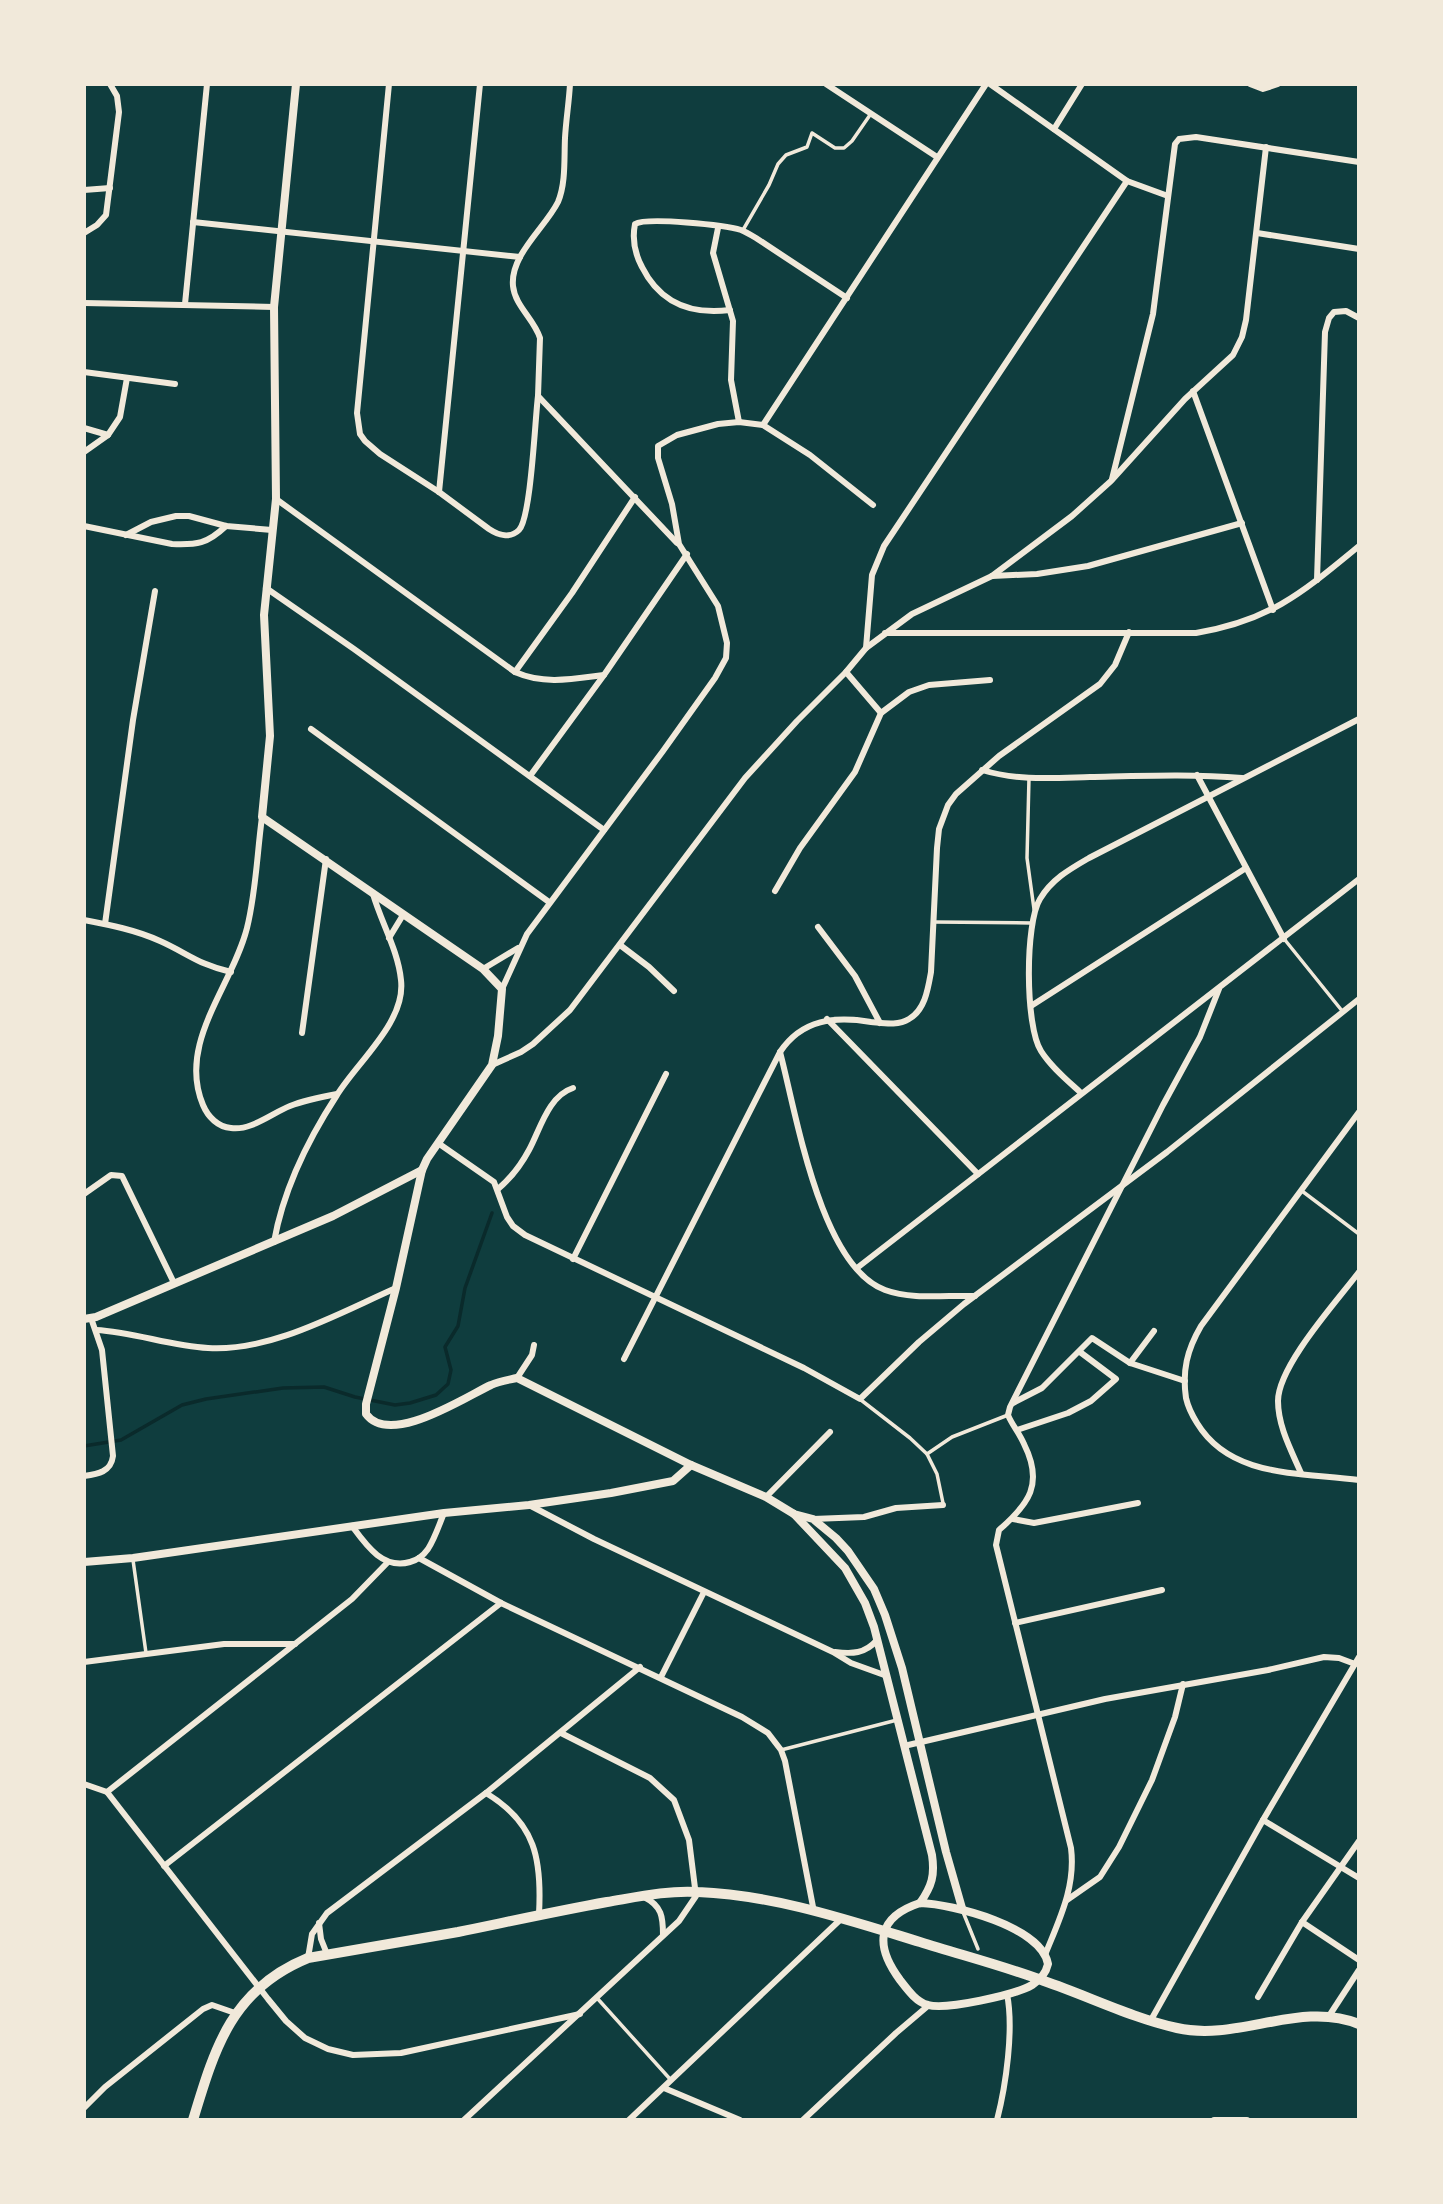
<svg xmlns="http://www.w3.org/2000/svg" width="1443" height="2204" viewBox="0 0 1443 2204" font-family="Poppins,sans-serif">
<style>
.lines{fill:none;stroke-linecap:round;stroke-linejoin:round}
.stream{stroke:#0a2a2b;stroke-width:3.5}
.service{stroke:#f1e9da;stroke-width:3.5}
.minor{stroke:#f1e9da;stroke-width:6}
.tertiary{stroke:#f1e9da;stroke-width:8}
.primary{stroke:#f1e9da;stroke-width:10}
</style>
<rect width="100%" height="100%" fill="#0f3d3e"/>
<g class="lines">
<path class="stream" d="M 84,1446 L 121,1440 L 182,1405 L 206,1399 L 283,1388 L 324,1387 L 355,1397 L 395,1405 L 410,1403 L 436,1395 L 448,1384 L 451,1370 L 445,1347 L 458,1326 L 465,1288 L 492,1213"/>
<g class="service">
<path d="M 743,230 L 769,185 L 778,164 L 786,155 L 807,147 L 812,133 L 835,148 L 844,148 L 852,141 L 870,115"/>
<path d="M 1029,778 L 1027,858 L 1034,909"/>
<path d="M 934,922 L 1031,923"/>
<path d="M 1285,940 L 1343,1012"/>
<path d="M 1302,1191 L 1359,1234"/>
<path d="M 861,1400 L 910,1438 L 927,1454"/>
<path d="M 943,1503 L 937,1474 L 927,1454 L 952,1437 L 1008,1415"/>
<path d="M 133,1560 L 146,1653"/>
<path d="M 781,1750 L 897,1720"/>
<path d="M 963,1912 L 978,1949"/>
<path d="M 597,1998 L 670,2079"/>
</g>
<g class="minor">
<path d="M 389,84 L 357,413 L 360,434 L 365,441 L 380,454 L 439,492 L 489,529 C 498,535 510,539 519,530 C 531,518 535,419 538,396"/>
<path d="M 570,84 C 569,102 566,120 565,138 C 564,158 566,183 558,202 C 545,228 510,255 513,286 C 515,306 534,319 540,338 L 538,396 L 677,543"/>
<path d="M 826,84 L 937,157"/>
<path d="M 990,84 L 1127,181 L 1168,196"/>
<path d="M 1250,84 L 1263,89 L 1278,84"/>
<path d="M 1054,129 L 1082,84"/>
<path d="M 84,190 L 110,188"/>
<path d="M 193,222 L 520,257"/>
<path d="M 718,228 L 713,253 L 733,321 L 731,380 L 739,422"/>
<path d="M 84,233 L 97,225 L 106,215 L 119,112 L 117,96 L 110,84"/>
<path d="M 1257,233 L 1359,249"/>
<path d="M 84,303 L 274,307"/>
<path d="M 185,304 L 207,84"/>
<path d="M 730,310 C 691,315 660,303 642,267 C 635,254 632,239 635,224 C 647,217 725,225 741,230 C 746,232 751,235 756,238 L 847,298"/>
<path d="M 84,372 L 175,384"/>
<path d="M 1193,391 L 1273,610"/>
<path d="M 763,425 L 986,84"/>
<path d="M 84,428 L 108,435 L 84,452"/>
<path d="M 108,435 L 120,417 L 127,378"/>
<path d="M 1112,479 L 1153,314 L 1175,144 L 1179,139 L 1196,137 L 1359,162"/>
<path d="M 439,492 L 480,84"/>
<path d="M 276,499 L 515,672 C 544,685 573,679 604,675"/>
<path d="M 84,526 L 172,544 C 197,545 207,544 226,526"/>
<path d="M 126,535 L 151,522 L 176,516 L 189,516 L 226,526 L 272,530"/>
<path d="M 992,576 L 1037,574 L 1088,566 L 1242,523"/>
<path d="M 1317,580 L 1325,332 L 1329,318 L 1334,312 L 1346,311 L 1359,318"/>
<path d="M 266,588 L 354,649 L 604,830"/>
<path d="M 885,633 L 1196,633 C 1270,621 1303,592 1359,546"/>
<path d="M 866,648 L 872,575 L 884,546 L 1127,181"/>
<path d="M 515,672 L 572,593 L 635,497"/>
<path d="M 846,672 L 881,713"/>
<path d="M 311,729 L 549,902"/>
<path d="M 982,770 C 1018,781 1053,778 1090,777 C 1141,776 1192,774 1242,778"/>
<path d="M 1197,775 L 1284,939"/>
<path d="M 530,776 L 604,675 L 687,554"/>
<path d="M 262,817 C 257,854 256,892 247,928 C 232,987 177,1043 203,1105 C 208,1117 218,1127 231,1128 C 251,1131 272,1113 290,1106 C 305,1100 321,1097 337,1094"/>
<path d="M 775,891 L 800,848 L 855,772 L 881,713 L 909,692 L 929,685 L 990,680"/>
<path d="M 84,920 C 110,925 136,930 160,941 C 187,953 199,965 231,972"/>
<path d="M 105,924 L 133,720 L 155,591"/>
<path d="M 818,927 L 855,976 L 880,1023"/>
<path d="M 389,938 L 403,915"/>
<path d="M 620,945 L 649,967 L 674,991"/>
<path d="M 483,969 L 518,948"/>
<path d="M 502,989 L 527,934 L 663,751 L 715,678 L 726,658 L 727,643 L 718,606 L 679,544 L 672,504 L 658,458 L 658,446 L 677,435 L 718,424 L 739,422 L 763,425 L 810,455 L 873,505"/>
<path d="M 1031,1006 L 1246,868"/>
<path d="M 827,1019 L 978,1174"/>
<path d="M 302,1033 L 326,859"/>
<path d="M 780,1052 C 796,1112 820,1266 885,1290 C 912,1300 946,1295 975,1296"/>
<path d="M 492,1065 L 521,1052 L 533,1044 L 570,1010 L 745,778 L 797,721 L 846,672 L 866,648 L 912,614 L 992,576 L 1072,516 L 1111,481 L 1185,399 L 1233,355 L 1242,337 L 1246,320 L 1266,147"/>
<path d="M 1081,1093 C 1067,1080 1051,1067 1041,1051 C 1025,1026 1025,923 1040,899 C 1052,879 1070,869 1089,858 L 1359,719"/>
<path d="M 1359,1112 L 1201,1326 C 1187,1350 1182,1371 1186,1398 C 1188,1407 1192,1415 1197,1423 C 1231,1479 1302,1472 1359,1480"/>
<path d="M 438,1143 L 494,1182 L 507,1217 L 513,1226 L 525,1235 L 804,1368 L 860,1399 L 919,1342 L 964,1304 L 1167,1152 L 1359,999"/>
<path d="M 498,1189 C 511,1178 521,1165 529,1150 C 540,1130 548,1096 573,1088"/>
<path d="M 84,1194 L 111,1175 L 122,1176 L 174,1283"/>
<path d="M 274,1242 C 283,1191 309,1138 337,1095 C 357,1062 406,1022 401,980 C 398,950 381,922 373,894"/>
<path d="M 573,1259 L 666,1074"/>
<path d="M 857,1268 L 1359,879"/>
<path d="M 96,1330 C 134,1332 170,1346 208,1348 C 271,1352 339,1313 396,1288"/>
<path d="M 624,1359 L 780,1052 C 802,1019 835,1016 871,1022 C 883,1023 898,1026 909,1019 C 925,1010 928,989 931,972 L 937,848 L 939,829 L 948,805 L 956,794 L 999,756 L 1100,684 L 1115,665 L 1129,632"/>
<path d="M 1130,1363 L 1185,1381"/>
<path d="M 517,1378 L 532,1355 L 534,1345"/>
<path d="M 1013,1403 L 1042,1388 L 1092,1338 L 1130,1363 L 1154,1331"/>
<path d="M 1017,1430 L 1068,1413 L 1091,1401 L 1116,1379 L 1080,1352"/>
<path d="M 1301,1473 C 1291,1450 1278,1426 1278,1401 C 1278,1366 1337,1301 1359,1272"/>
<path d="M 84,1476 C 98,1474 111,1472 113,1456 L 102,1350 L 91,1318"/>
<path d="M 766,1497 L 830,1432"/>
<path d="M 529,1505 L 594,1539 L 833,1652 L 851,1663 L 887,1676"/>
<path d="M 813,1519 L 864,1517 L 896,1508 L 943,1505"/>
<path d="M 1013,1519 L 1034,1523 L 1138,1503"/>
<path d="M 352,1526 C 366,1545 383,1570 410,1562 C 418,1560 423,1556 428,1549 C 435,1538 439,1525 444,1513"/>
<path d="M 419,1558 L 501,1603 L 742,1717 L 768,1733 L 781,1750 L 785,1761 L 814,1912"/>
<path d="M 1015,1623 L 1162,1590"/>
<path d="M 835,1652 C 852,1654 865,1654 877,1640"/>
<path d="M 84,1662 L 224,1644 L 295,1644"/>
<path d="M 661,1677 L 704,1592"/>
<path d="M 904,1746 L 1105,1699 L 1268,1670 L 1324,1657 L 1339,1658 L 1355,1664"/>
<path d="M 84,1784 L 107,1792 L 268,1999 L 286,2021 L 305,2038 L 328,2049 L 353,2055 L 401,2053 L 580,2014"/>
<path d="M 107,1792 L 352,1599 L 388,1562"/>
<path d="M 486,1793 C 536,1823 542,1860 539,1914"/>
<path d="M 1263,1820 L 1359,1878"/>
<path d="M 164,1866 L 501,1603"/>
<path d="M 644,1897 C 662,1906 663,1917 663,1935"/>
<path d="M 1067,1900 L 1100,1877 L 1119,1847 L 1152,1780 L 1175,1717 L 1183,1684"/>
<path d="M 1302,1922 L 1359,1960"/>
<path d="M 319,1923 L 321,1939 L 327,1954"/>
<path d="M 1045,1955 C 1059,1920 1076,1887 1071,1848 L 996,1545 L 999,1530 C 1029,1504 1044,1484 1024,1444 C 1020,1434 1012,1425 1008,1415 L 1010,1407 L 1163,1105 L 1200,1037 L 1219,989"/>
<path d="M 308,1958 L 312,1934 L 327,1913 L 486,1793 L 640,1667"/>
<path d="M 1258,1997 L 1302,1922 L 1359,1841"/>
<path d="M 1329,2016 L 1359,1970"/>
<path d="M 1151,2020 L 1263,1820 L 1359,1657"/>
<path d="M 664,2088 L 740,2120"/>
<path d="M 84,2108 L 105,2087 L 203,2009 L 212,2005 L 235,2013"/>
<path d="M 464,2120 L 679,1921 L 696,1896 L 689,1840 L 674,1800 L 650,1778 L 561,1733"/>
<path d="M 629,2120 L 841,1919"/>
<path d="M 803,2120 L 896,2033 L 929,2005"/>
<path d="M 997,2120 C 1006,2085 1014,2029 1007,1994"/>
<path d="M 1214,2120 L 1247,2120"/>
</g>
<g class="tertiary">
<path d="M 296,84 L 274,307 L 276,499 L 264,615 L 270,736 L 262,817 L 483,969 L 502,989 L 498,1036 L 492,1065 L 427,1159 L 422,1170 L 396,1288 L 366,1404 L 366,1414 C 390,1447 465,1397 491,1385 C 499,1381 508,1380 517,1378 L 691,1465 L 766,1497 L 794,1514 L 813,1519 L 836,1538 L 848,1551 L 874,1589 L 885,1615 L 902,1668 L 946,1852 L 962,1908"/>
<path d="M 84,1319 L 96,1317 L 333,1216 L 422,1170"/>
<path d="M 794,1514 L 845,1568 L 865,1603 L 874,1627 L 932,1855 C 935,1875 932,1886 920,1903"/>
<path d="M 84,1562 L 133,1558 L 444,1513 L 529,1505 L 611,1493 L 673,1481 L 691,1465"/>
<path d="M 920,1903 C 953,1904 1042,1927 1048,1964 C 1046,1973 1040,1980 1032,1985 C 1015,1995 946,2010 928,2005 C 916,2002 907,1989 900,1980 C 874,1945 877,1917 920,1903 Z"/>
</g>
<path class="primary" d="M 193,2120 C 215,2047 232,1989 308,1958 C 358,1949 408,1941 458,1932 C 507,1922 557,1911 607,1902 C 637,1897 668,1890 698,1892 C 774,1895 848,1920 920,1942 C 961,1955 1004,1966 1044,1981 C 1088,1996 1132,2018 1177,2028 C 1238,2042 1300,2000 1359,2024"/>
</g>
<rect width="1443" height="2204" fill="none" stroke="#f1e9da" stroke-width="172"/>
</svg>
